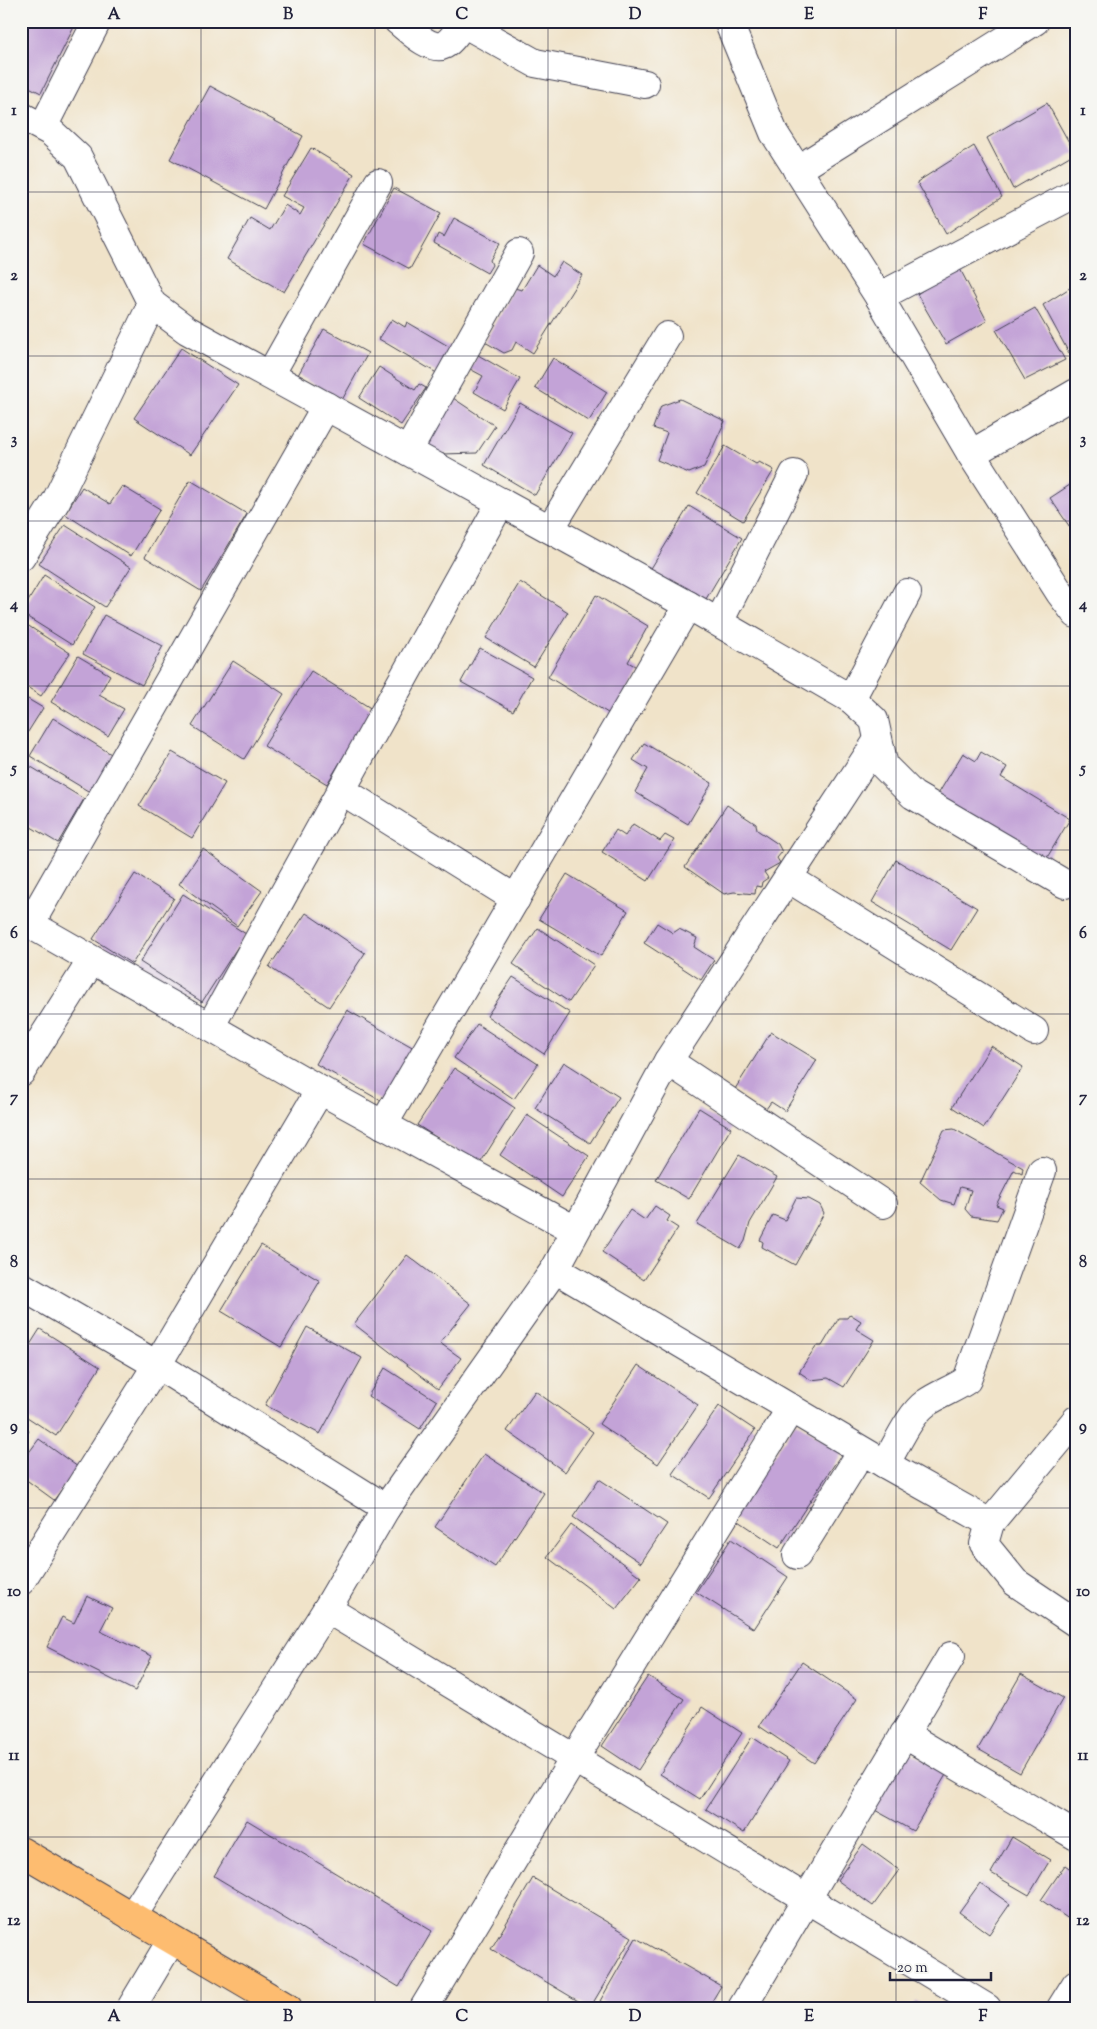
<svg xmlns="http://www.w3.org/2000/svg" width="1097" height="2029" viewBox="0 0 1097 2029" font-family="'Sorts Mill Goudy',serif">
<style>
.building{fill:#c3a3d7}
.lines{fill:none;stroke-linecap:round;stroke-linejoin:round}
.minor-casing{stroke:#413f50;stroke-width:30}
.primary-casing{stroke:#413f50;stroke-width:30}
.minor{stroke:#fff;stroke-width:28}
.primary{stroke:#fdbc70;stroke-width:28}
.grid{fill:none;stroke:#22223b;stroke-width:1;stroke-opacity:0.55}
.neatline{fill:none;stroke:#22223b;stroke-width:2}
.grid-label{font-size:16px;text-anchor:middle;font-weight:bold;fill:#22223b}
</style>
<rect width="100%" height="100%" fill="#f6f6f2"/>
<filter id="ink" filterUnits="userSpaceOnUse"><feTurbulence type="fractalNoise" baseFrequency=".02" numOctaves="2"/><feDisplacementMap in="SourceGraphic" scale="10" xChannelSelector="R" yChannelSelector="G"/><feConvolveMatrix kernelMatrix="1 2 1 2 8 2 1 2 1" color-interpolation-filters="sRGB"/></filter>
<filter id="wash" filterUnits="userSpaceOnUse"><feTurbulence type="fractalNoise" baseFrequency=".0096" numOctaves="4" result="noise"/><feDisplacementMap in="SourceGraphic" scale="20" xChannelSelector="R" yChannelSelector="G"/><feGaussianBlur stdDeviation="1.12" result="paint"/><feColorMatrix in="noise" values="0 0 0 0 0 0 0 0 0 0 0 0 0 0 0 0 0 1.4 0 .05"/><feComposite in="paint" operator="in"/></filter>
<g filter="url(#wash)">
<rect width="100%" height="100%" fill="#f0e3c9"/>
<g id="blocks">
<g class="building">
<path d="M 21,21 L 77,21 L 41,93 L 21,83 Z"/>
<path d="M 210,86 L 303,136 L 264,209 L 170,159 Z"/>
<path d="M 1047,103 L 1075,153 L 1013,189 L 987,138 Z"/>
<path d="M 974,146 L 1002,197 L 946,234 L 917,182 Z"/>
<path d="M 311,148 L 354,174 L 284,292 L 227,259 L 250,218 L 270,230 L 285,205 L 300,215 L 304,208 L 282,196 Z"/>
<path d="M 394,188 L 441,213 L 410,269 L 364,244 Z"/>
<path d="M 454,218 L 500,243 L 490,260 L 492,265 L 487,273 L 434,243 L 438,234 L 444,237 Z"/>
<path d="M 562,262 L 582,275 L 533,353 L 516,342 L 512,350 L 504,353 L 485,342 L 514,288 L 522,290 L 537,265 L 553,276 Z"/>
<path d="M 959,267 L 987,321 L 946,344 L 917,294 Z"/>
<path d="M 1076,284 L 1076,352 L 1070,355 L 1043,305 Z"/>
<path d="M 1035,308 L 1065,360 L 1025,380 L 996,330 Z"/>
<path d="M 392,319 L 405,327 L 407,322 L 455,350 L 440,375 L 379,339 Z"/>
<path d="M 324,329 L 368,353 L 342,400 L 298,375 Z"/>
<path d="M 181,348 L 238,385 L 190,455 L 134,418 Z"/>
<path d="M 478,355 L 520,379 L 503,409 L 474,392 L 483,376 L 470,369 Z"/>
<path d="M 553,358 L 607,392 L 589,421 L 535,388 Z"/>
<path d="M 379,367 L 415,390 L 419,384 L 426,388 L 401,425 L 359,398 Z"/>
<path d="M 450,396 L 495,426 L 477,453 L 442,454 L 439,459 L 417,445 Z"/>
<path d="M 680,399 L 725,421 L 704,467 L 689,473 L 657,460 L 667,433 L 653,428 L 661,406 Z"/>
<path d="M 520,403 L 572,433 L 535,495 L 484,465 Z"/>
<path d="M 725,446 L 756,464 L 759,462 L 774,470 L 743,521 L 697,493 Z"/>
<path d="M 190,480 L 247,514 L 201,591 L 145,557 Z"/>
<path d="M 1076,481 L 1076,536 L 1050,498 Z"/>
<path d="M 122,486 L 160,509 L 131,556 L 65,514 L 82,487 L 110,504 Z"/>
<path d="M 689,506 L 742,538 L 703,604 L 682,597 L 676,583 L 664,585 L 647,575 Z"/>
<path d="M 65,525 L 131,567 L 105,607 L 39,564 Z"/>
<path d="M 44,575 L 95,607 L 72,645 L 21,613 Z"/>
<path d="M 520,582 L 568,612 L 534,667 L 486,638 Z"/>
<path d="M 596,595 L 648,626 L 628,662 L 640,669 L 613,716 L 548,677 Z"/>
<path d="M 104,615 L 163,646 L 142,685 L 83,654 Z"/>
<path d="M 21,621 L 70,653 L 41,696 L 21,683 Z"/>
<path d="M 480,648 L 532,677 L 513,711 L 461,682 Z"/>
<path d="M 78,656 L 110,675 L 99,695 L 124,709 L 108,736 L 51,702 Z"/>
<path d="M 233,661 L 284,694 L 244,759 L 192,726 Z"/>
<path d="M 311,671 L 372,709 L 327,784 L 264,746 Z"/>
<path d="M 21,695 L 43,708 L 21,743 Z"/>
<path d="M 53,718 L 116,757 L 93,794 L 30,756 Z"/>
<path d="M 644,743 L 712,783 L 688,824 L 635,792 L 648,769 L 633,760 Z"/>
<path d="M 172,752 L 225,783 L 192,838 L 139,806 Z"/>
<path d="M 981,752 L 1007,767 L 1001,777 L 1070,819 L 1042,866 L 934,801 L 963,753 L 976,761 Z"/>
<path d="M 28,765 L 84,799 L 58,843 L 21,821 L 21,776 Z"/>
<path d="M 727,805 L 756,824 L 757,830 L 778,844 L 782,852 L 777,858 L 780,863 L 764,872 L 768,878 L 762,882 L 761,887 L 756,886 L 755,894 L 734,892 L 724,894 L 685,867 Z"/>
<path d="M 633,824 L 660,841 L 665,835 L 674,840 L 648,881 L 602,852 L 616,830 L 625,836 Z"/>
<path d="M 203,849 L 262,891 L 237,926 L 179,884 Z"/>
<path d="M 896,860 L 977,908 L 951,950 L 872,902 Z"/>
<path d="M 135,874 L 174,898 L 132,964 L 93,939 Z"/>
<path d="M 567,874 L 628,911 L 601,956 L 539,919 Z"/>
<path d="M 183,894 L 246,934 L 202,1002 L 140,962 Z"/>
<path d="M 306,913 L 365,953 L 329,1007 L 269,967 Z"/>
<path d="M 657,923 L 673,933 L 679,929 L 697,938 L 694,947 L 714,960 L 701,980 L 644,943 Z"/>
<path d="M 538,928 L 594,965 L 569,1002 L 513,964 Z"/>
<path d="M 513,977 L 570,1013 L 544,1054 L 487,1016 Z"/>
<path d="M 347,1010 L 414,1048 L 383,1102 L 316,1064 Z"/>
<path d="M 477,1024 L 538,1064 L 514,1099 L 454,1058 Z"/>
<path d="M 771,1032 L 817,1060 L 785,1111 L 771,1102 L 766,1109 L 735,1089 Z"/>
<path d="M 991,1046 L 1023,1067 L 984,1128 L 952,1107 Z"/>
<path d="M 564,1062 L 619,1097 L 590,1143 L 535,1108 Z"/>
<path d="M 454,1068 L 515,1108 L 479,1165 L 417,1125 Z"/>
<path d="M 699,1108 L 731,1128 L 689,1199 L 656,1180 Z"/>
<path d="M 527,1115 L 589,1156 L 562,1197 L 500,1155 Z"/>
<path d="M 954,1129 L 1023,1168 L 1022,1174 L 1014,1170 L 996,1205 L 1003,1208 L 997,1220 L 971,1216 L 965,1209 L 971,1190 L 960,1187 L 954,1204 L 941,1200 L 920,1182 L 944,1130 Z"/>
<path d="M 739,1155 L 777,1177 L 750,1223 L 745,1241 L 740,1249 L 697,1224 Z"/>
<path d="M 796,1198 L 809,1199 L 820,1205 L 824,1213 L 795,1265 L 762,1247 L 763,1242 L 760,1240 L 773,1215 L 785,1220 Z"/>
<path d="M 655,1206 L 670,1216 L 667,1221 L 678,1228 L 644,1280 L 602,1252 L 630,1210 L 645,1220 Z"/>
<path d="M 261,1245 L 320,1281 L 281,1347 L 221,1311 Z"/>
<path d="M 407,1255 L 471,1304 L 440,1343 L 461,1358 L 438,1389 L 354,1324 Z"/>
<path d="M 850,1314 L 861,1321 L 856,1329 L 874,1340 L 844,1387 L 828,1378 L 811,1380 L 799,1372 L 816,1346 L 822,1346 L 839,1318 L 847,1318 Z"/>
<path d="M 307,1327 L 362,1358 L 320,1434 L 265,1405 Z"/>
<path d="M 40,1329 L 100,1367 L 56,1436 L 21,1413 L 21,1359 Z"/>
<path d="M 638,1365 L 698,1405 L 658,1464 L 599,1424 Z"/>
<path d="M 385,1368 L 437,1401 L 420,1429 L 368,1396 Z"/>
<path d="M 535,1391 L 593,1432 L 565,1472 L 507,1431 Z"/>
<path d="M 719,1406 L 755,1430 L 709,1498 L 672,1474 Z"/>
<path d="M 796,1422 L 842,1453 L 779,1548 L 733,1517 Z"/>
<path d="M 21,1425 L 29,1431 L 21,1442 Z"/>
<path d="M 39,1439 L 78,1467 L 54,1500 L 21,1476 L 21,1463 Z"/>
<path d="M 484,1454 L 544,1493 L 495,1567 L 435,1527 Z"/>
<path d="M 599,1479 L 667,1524 L 641,1563 L 573,1517 Z"/>
<path d="M 571,1525 L 641,1577 L 616,1609 L 547,1557 Z"/>
<path d="M 731,1539 L 788,1577 L 754,1629 L 696,1592 Z"/>
<path d="M 87,1596 L 112,1608 L 100,1631 L 152,1656 L 135,1691 L 47,1647 L 62,1617 L 74,1623 Z"/>
<path d="M 802,1662 L 857,1699 L 814,1763 L 759,1726 Z"/>
<path d="M 1021,1674 L 1063,1698 L 1020,1773 L 978,1749 Z"/>
<path d="M 648,1676 L 684,1699 L 638,1770 L 602,1746 Z"/>
<path d="M 702,1707 L 742,1733 L 700,1799 L 660,1774 Z"/>
<path d="M 752,1737 L 789,1761 L 744,1833 L 706,1809 Z"/>
<path d="M 906,1750 L 947,1773 L 913,1831 L 873,1809 Z"/>
<path d="M 247,1820 L 432,1931 L 399,1987 L 214,1876 Z"/>
<path d="M 1012,1837 L 1050,1860 L 1029,1895 L 991,1873 Z"/>
<path d="M 863,1844 L 899,1870 L 873,1906 L 837,1880 Z"/>
<path d="M 1065,1865 L 1076,1873 L 1076,1924 L 1041,1900 Z"/>
<path d="M 533,1878 L 632,1937 L 590,2008 L 491,1949 Z"/>
<path d="M 980,1883 L 1010,1904 L 989,1934 L 959,1912 Z"/>
<path d="M 636,1938 L 721,1986 L 708,2008 L 612,2008 L 600,2001 Z"/>
<path d="M 916,2001 L 928,2008 L 911,2008 Z"/>
</g>
</g>
</g>
<g filter="url(#ink)">
<use href="#blocks" fill-opacity="0" stroke="#413f50" stroke-width="1"/>
<g class="lines">
<defs>
<g id="minor">
<path d="M 398,21 C 408,29 431,52 444,45 C 452,41 459,29 464,21"/>
<path d="M 728,21 L 774,133 L 879,297 L 971,454 L 1060,593 L 1076,614"/>
<path d="M 463,23 L 535,63 L 645,84"/>
<path d="M 21,116 L 51,132 L 78,157 L 152,304 L 187,330 L 688,605 L 851,699 L 874,720 L 884,766 L 913,795 L 1065,884"/>
<path d="M 43,127 L 97,21"/>
<path d="M 797,170 L 1035,21"/>
<path d="M 879,297 L 1076,193"/>
<path d="M 270,375 L 378,183"/>
<path d="M 408,451 L 519,253"/>
<path d="M 971,454 L 1076,393"/>
<path d="M 550,529 L 667,336"/>
<path d="M 21,557 L 56,501 L 152,304"/>
<path d="M 719,622 L 794,474"/>
<path d="M 851,699 L 907,593"/>
<path d="M 341,790 L 516,899"/>
<path d="M 788,878 L 1034,1031"/>
<path d="M 21,919 L 320,1090 L 575,1230"/>
<path d="M 30,924 L 326,406"/>
<path d="M 210,1027 L 501,502"/>
<path d="M 668,1061 L 883,1204"/>
<path d="M 21,1072 L 92,960"/>
<path d="M 383,1125 L 688,605"/>
<path d="M 555,1269 L 885,1464 L 990,1523"/>
<path d="M 21,1286 L 157,1365 L 386,1508"/>
<path d="M 1076,1420 L 990,1523 L 984,1544 L 1015,1582 L 1076,1623"/>
<path d="M 885,1464 C 896,1447 909,1415 926,1403 C 939,1394 954,1389 967,1380 L 1042,1171"/>
<path d="M 797,1555 L 862,1451"/>
<path d="M 21,1581 L 157,1365 L 320,1090"/>
<path d="M 327,1609 L 987,2008"/>
<path d="M 904,1734 L 1076,1836"/>
<path d="M 132,1917 L 327,1609 L 386,1508 L 555,1269 L 668,1061 L 878,740"/>
<path d="M 131,2008 L 171,1941"/>
<path d="M 424,2008 L 575,1757 L 791,1408"/>
<path d="M 742,2008 L 951,1656"/>
<path d="M 1061,2008 L 1076,1984"/>
</g>
<path id="primary" d="M 21,1851 L 288,2008"/>
</defs>
<use href="#minor" class="minor-casing"/>
<use href="#primary" class="primary-casing"/>
<use href="#minor" class="minor"/>
<use href="#primary" class="primary"/>
</g>
</g>
<path class="grid" d="M 201,21 L 201,2008M 375,21 L 375,2008M 548,21 L 548,2008M 722,21 L 722,2008M 896,21 L 896,2008M 21,192 L 1076,192M 21,356 L 1076,356M 21,521 L 1076,521M 21,686 L 1076,686M 21,850 L 1076,850M 21,1014 L 1076,1014M 21,1179 L 1076,1179M 21,1344 L 1076,1344M 21,1508 L 1076,1508M 21,1672 L 1076,1672M 21,1837 L 1076,1837"/>
<rect width="1097" height="2029" fill="none" stroke="#f6f6f2" stroke-width="55"/>
<path d="M890 1972v8h101v-8" fill="none" stroke="#22223b" stroke-width="2.5"/>
<text x="897" y="1972" font-size="15" fill="#22223b" stroke="#f6f6f2" stroke-width="4" paint-order="stroke">20 m</text>
<rect x="28" y="28" width="1042" height="1974" class="neatline"/>
<g class="grid-label">
<text x="114" y="19">A</text>
<text x="288" y="19">B</text>
<text x="462" y="19">C</text>
<text x="635" y="19">D</text>
<text x="809" y="19">E</text>
<text x="983" y="19">F</text>
<text x="14" y="115">1</text>
<text x="1083" y="115">1</text>
<text x="14" y="280">2</text>
<text x="1083" y="280">2</text>
<text x="14" y="444">3</text>
<text x="1083" y="444">3</text>
<text x="14" y="609">4</text>
<text x="1083" y="609">4</text>
<text x="14" y="773">5</text>
<text x="1083" y="773">5</text>
<text x="14" y="938">6</text>
<text x="1083" y="938">6</text>
<text x="14" y="1102">7</text>
<text x="1083" y="1102">7</text>
<text x="14" y="1267">8</text>
<text x="1083" y="1267">8</text>
<text x="14" y="1431">9</text>
<text x="1083" y="1431">9</text>
<text x="14" y="1596">10</text>
<text x="1083" y="1596">10</text>
<text x="14" y="1760">11</text>
<text x="1083" y="1760">11</text>
<text x="14" y="1925">12</text>
<text x="1083" y="1925">12</text>
<text x="114" y="2021">A</text>
<text x="288" y="2021">B</text>
<text x="462" y="2021">C</text>
<text x="635" y="2021">D</text>
<text x="809" y="2021">E</text>
<text x="983" y="2021">F</text>
</g>
</svg>
